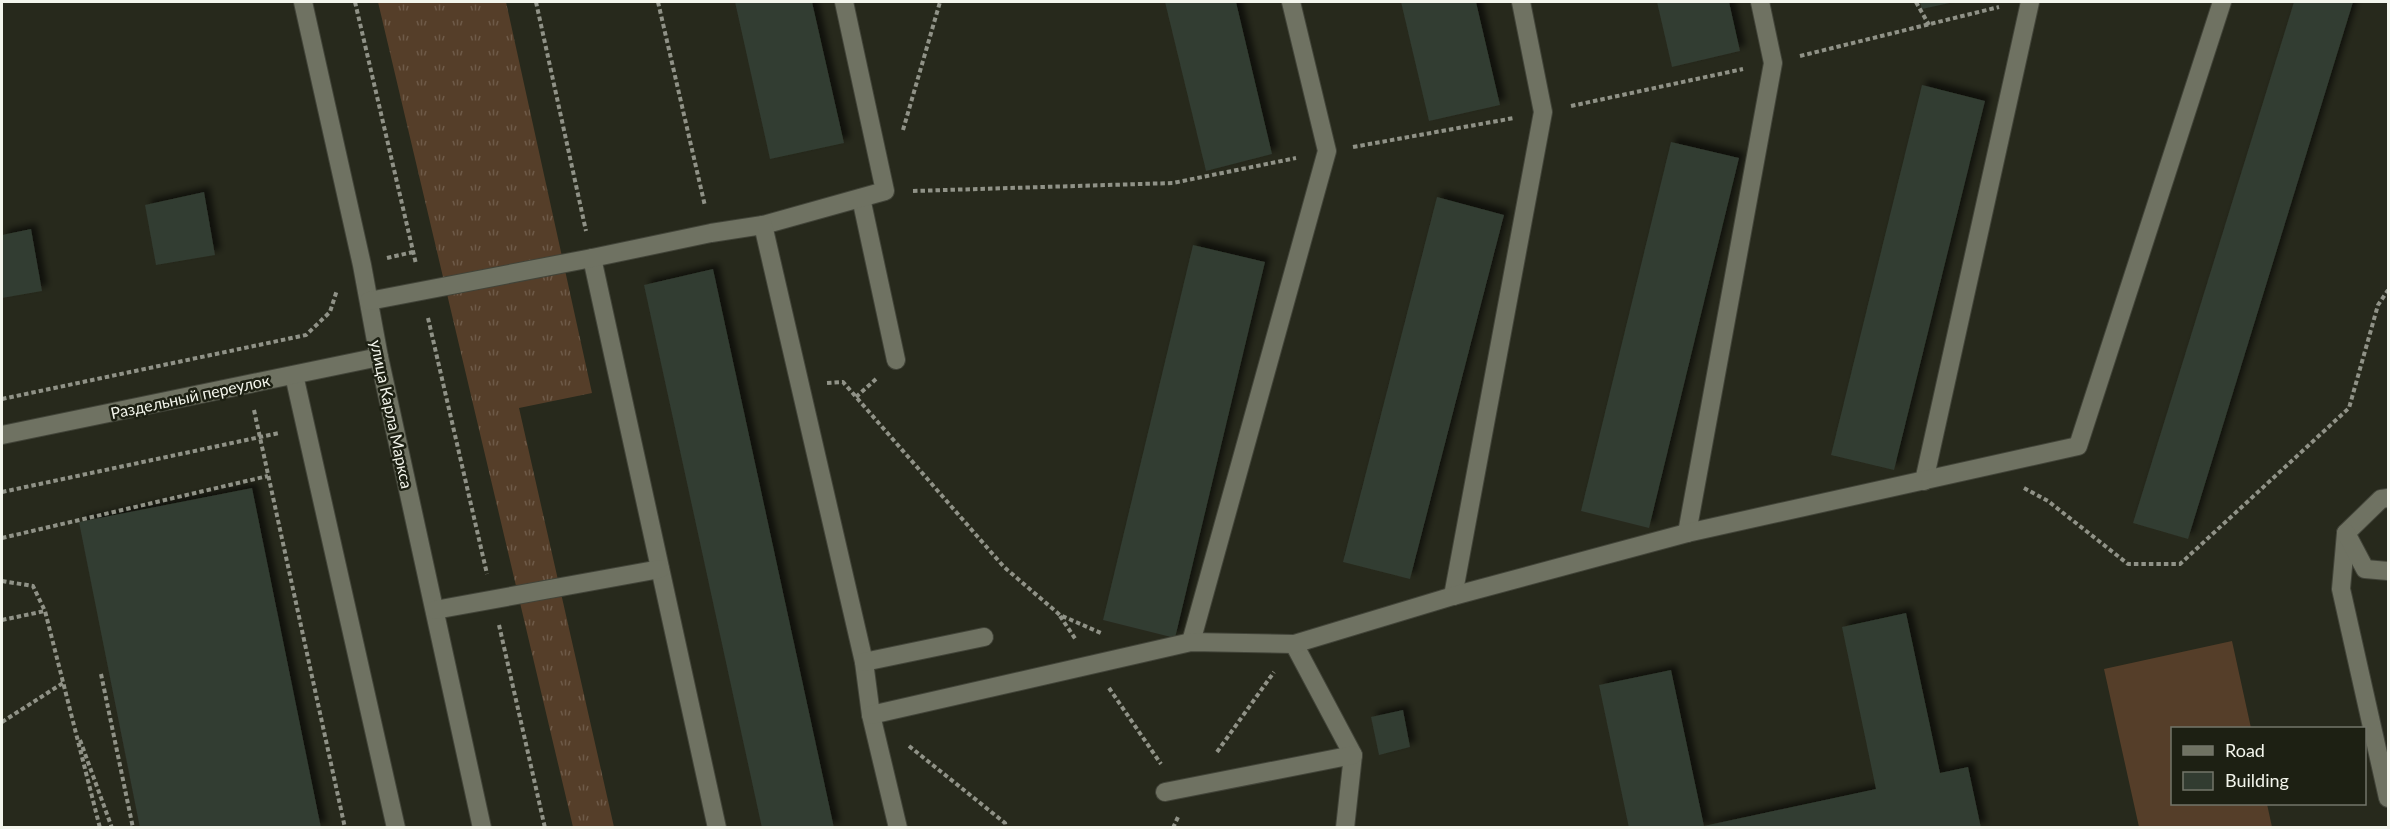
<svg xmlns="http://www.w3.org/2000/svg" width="2390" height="829" viewBox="0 0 2390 829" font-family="Lato,sans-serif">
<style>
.grass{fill:url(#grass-tufts)}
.pitch{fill:#553e29}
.building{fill:#323c31;filter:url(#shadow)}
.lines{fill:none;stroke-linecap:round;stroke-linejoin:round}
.minor-casing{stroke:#424439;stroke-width:20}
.path{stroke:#909287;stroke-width:4;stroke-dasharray:4.5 3;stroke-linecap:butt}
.minor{stroke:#6f7262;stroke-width:18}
.labels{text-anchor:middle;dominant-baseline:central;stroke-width:5;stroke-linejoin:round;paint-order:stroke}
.street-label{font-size:16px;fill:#f3f5ec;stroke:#1d2013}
</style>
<defs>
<pattern id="grass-tufts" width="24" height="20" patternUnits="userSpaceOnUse" patternTransform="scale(1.5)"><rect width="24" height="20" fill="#553e29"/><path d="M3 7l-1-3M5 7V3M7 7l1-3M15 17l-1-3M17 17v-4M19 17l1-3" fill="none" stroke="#6e5a48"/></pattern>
<filter id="shadow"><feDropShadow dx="5.5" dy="-5.5" stdDeviation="3" flood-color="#0009"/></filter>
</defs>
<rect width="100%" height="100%" fill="#27291c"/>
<path class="grass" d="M 378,2 L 506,2 L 592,393 L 519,408 L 614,827 L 573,827 Z"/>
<path class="pitch" d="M 2232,641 L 2251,728 L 2172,728 L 2172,804 L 2267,804 L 2272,827 L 2139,827 L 2104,669 Z"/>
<g class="building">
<path d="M 735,2 L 812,2 L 844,143 L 770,159 Z"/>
<path d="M 1165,2 L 1236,2 L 1272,154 L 1206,171 Z"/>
<path d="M 1401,2 L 1476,2 L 1500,105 L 1429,121 Z"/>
<path d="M 1657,2 L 1729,2 L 1740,51 L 1672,67 Z"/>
<path d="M 1920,2 L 1954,2 L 1922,9 Z"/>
<path d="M 2294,2 L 2353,2 L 2188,539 L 2133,523 Z"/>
<path d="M 1922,85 L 1985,101 L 1894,470 L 1831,455 Z"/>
<path d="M 1671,142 L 1739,158 L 1649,528 L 1581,511 Z"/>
<path d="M 204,192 L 215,255 L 156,265 L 145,205 Z"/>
<path d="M 1437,197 L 1504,215 L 1410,579 L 1343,562 Z"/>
<path d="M 31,229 L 42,291 L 2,298 L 2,235 Z"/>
<path d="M 1193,245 L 1265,262 L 1175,638 L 1103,620 Z"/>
<path d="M 713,269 L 834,828 L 762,828 L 644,285 Z"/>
<path d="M 252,488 L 321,828 L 140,828 L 79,522 Z"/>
<path d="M 1906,613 L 1940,773 L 1968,767 L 1981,828 L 1629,828 L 1599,685 L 1671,670 L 1704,826 L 1876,789 L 1842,627 Z"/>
<path d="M 1403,710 L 1410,747 L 1379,755 L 1371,717 Z"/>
</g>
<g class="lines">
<defs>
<g id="minor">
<path d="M 303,2 L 362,265 L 379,357 L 482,828"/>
<path d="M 861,198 L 896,360"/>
<path d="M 763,225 L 885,191 L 844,2"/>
<path d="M 592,258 L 717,828"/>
<path d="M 369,301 L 592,258 L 711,233 L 763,225 L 864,662 L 871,715 L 898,828"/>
<path d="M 294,375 L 396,828"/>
<path d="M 2,435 L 379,357"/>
<path d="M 1924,481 L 2030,2"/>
<path d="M 2388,498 L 2381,499 L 2346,533 L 2341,589 L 2388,798"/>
<path d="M 1687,533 L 1773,63 L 1760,2"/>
<path d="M 2346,533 L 2365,569 L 2388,571"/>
<path d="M 1453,596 L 1543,112 L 1521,2"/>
<path d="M 435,610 L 660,569"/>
<path d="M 1191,642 L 1327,151 L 1291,2"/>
<path d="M 1294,644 L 1353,755 L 1345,828"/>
<path d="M 864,662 L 984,637"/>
<path d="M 871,715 L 1191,642 L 1294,644 L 1453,596 L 1687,533 L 2078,446 L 2222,2"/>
<path d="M 1165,792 L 1353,755"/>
</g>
</defs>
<use href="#minor" class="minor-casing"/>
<g class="path">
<path d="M 355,2 L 416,264"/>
<path d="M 536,2 L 586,231"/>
<path d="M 658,2 L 705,206"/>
<path d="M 1916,2 L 1929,25"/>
<path d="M 1800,56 L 1999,7"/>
<path d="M 1571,106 L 1743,69"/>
<path d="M 903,130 L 940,2"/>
<path d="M 1353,147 L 1514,118"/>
<path d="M 913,191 L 1173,183 L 1296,158"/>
<path d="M 387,258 L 413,252"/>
<path d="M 428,318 L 487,574"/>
<path d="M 827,383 L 843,382 L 1004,567 L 1060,615 L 1101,633"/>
<path d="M 856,397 L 876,379"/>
<path d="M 2,399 L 306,335 L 330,312 L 337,290"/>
<path d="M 254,410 L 345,828"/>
<path d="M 2024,488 L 2048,501 L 2128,564 L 2180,564 L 2349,408 L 2378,305 L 2388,290"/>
<path d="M 2,492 L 279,433"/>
<path d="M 2,538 L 268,476"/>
<path d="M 2,581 L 33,586 L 45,611 L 100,828"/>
<path d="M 1060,616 L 1076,640"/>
<path d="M 2,620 L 45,611"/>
<path d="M 499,625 L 545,828"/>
<path d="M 101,674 L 133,828"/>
<path d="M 1109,688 L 1161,764"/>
<path d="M 2,722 L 63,683"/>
<path d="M 80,740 L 112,828"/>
<path d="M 909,746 L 1005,823 L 1006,828"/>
<path d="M 1217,752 L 1274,672"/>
<path d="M 1173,828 L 1178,817"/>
</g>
<use href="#minor" class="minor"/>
</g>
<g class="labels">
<g class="street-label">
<text transform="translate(190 396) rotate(-12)">Раздельный переулок</text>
<text transform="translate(392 414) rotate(78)">улица Карла Маркса</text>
</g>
</g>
<rect width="2390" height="829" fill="none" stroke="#f3f5ec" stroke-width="6"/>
<rect x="2171" y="727" width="195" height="78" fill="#1d2013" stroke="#73756a" stroke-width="1.5"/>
<rect x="2183" y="746" width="30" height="9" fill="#6f7262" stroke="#73756a" stroke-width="1.5"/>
<text x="2225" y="757" font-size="18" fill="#f3f5ec">Road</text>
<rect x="2183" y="772" width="30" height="18" fill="#323c31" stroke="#73756a" stroke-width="1.5"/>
<text x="2225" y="787" font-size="18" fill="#f3f5ec">Building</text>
</svg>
